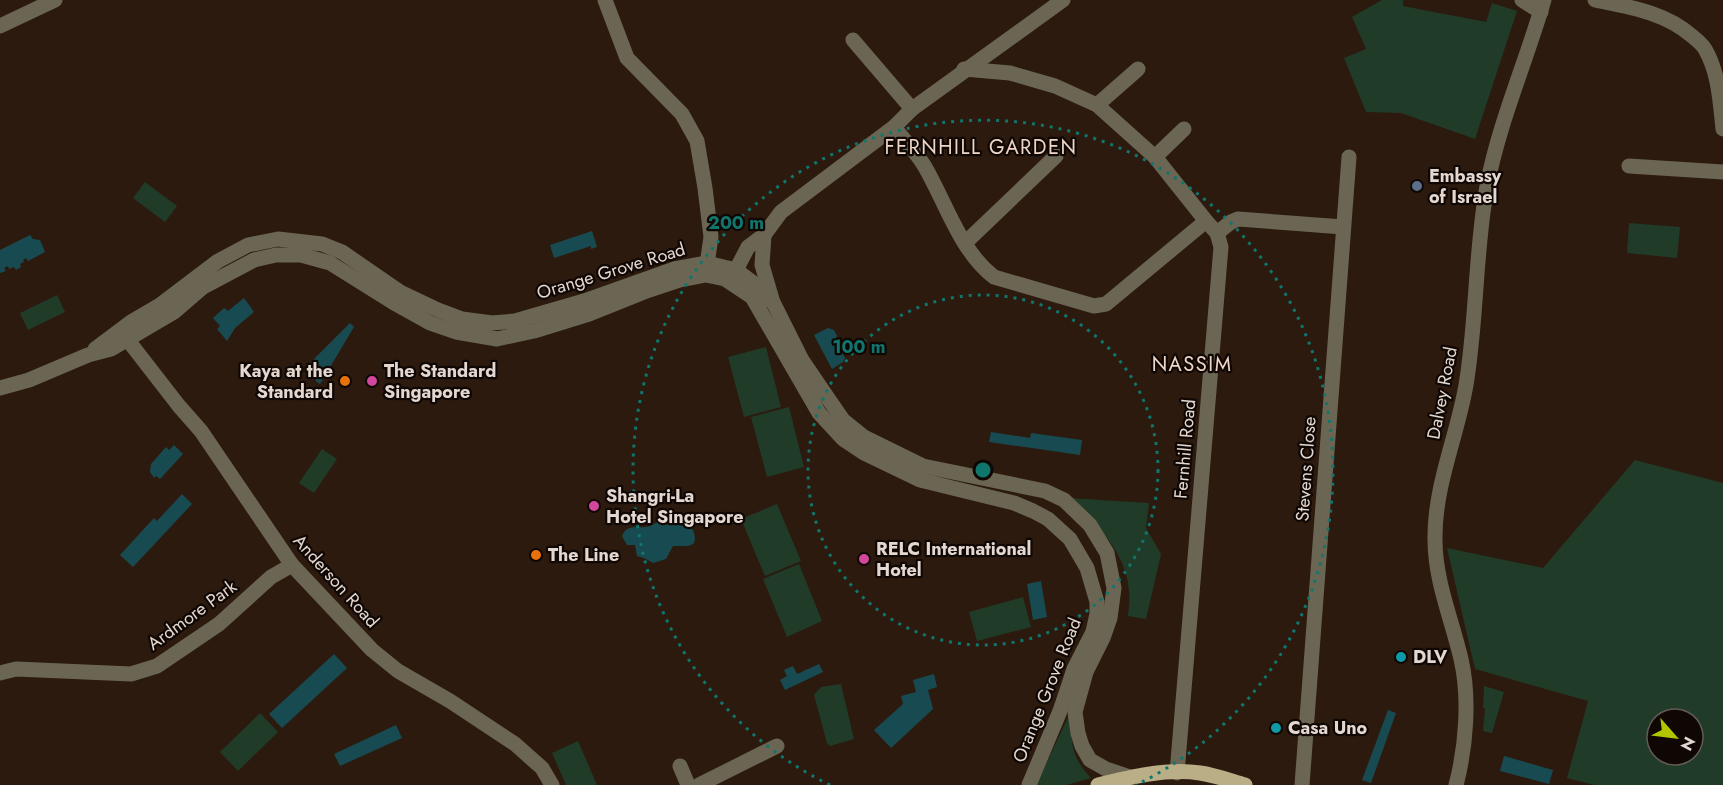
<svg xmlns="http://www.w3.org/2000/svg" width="1723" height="785" viewBox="0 0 1723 785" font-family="Jost,sans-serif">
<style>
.green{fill:#203b28;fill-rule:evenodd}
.water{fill:#184b51}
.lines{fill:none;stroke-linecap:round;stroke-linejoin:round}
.minor{stroke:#6b6653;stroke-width:15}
.major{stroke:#b9ae85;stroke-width:15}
.ring{fill:none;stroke:#0f766e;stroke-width:3;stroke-dasharray:3 6}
.service-dot{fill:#5c6f8a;stroke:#0f0704;stroke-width:2}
.food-dot{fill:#e8710a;stroke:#0f0704;stroke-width:2}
.hotel-dot{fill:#d1479c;stroke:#0f0704;stroke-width:2}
.culture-dot{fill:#0f9aa8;stroke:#0f0704;stroke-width:2}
.labels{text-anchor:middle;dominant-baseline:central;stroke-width:4.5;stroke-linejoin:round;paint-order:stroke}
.poi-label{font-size:18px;font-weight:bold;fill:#e3d7cf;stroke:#0f0704;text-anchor:start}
.street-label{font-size:18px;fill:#e3d7cf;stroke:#0f0704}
.neighbourhood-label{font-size:20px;letter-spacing:1.5px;fill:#eed5c5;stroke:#0f0704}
.centre{fill:#0f766e;stroke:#0f0704;stroke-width:3}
.ring-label{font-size:18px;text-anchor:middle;font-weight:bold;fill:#0f766e;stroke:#0f0704;stroke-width:4.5;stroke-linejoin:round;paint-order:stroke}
</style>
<rect width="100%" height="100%" fill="#2c1a0e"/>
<g class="green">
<path d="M 1382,0 L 1403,0 L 1403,6 L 1486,22 L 1492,3 L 1517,11 L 1475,139 L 1401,113 L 1366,112 L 1344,58 L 1366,49 L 1352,17 Z"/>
<path d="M 145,182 L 177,206 L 165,222 L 133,198 Z"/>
<path d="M 1629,223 L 1680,227 L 1677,258 L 1627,253 Z"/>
<path d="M 57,295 L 65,312 L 28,330 L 20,313 Z"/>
<path d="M 766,347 L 781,407 L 744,417 L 728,357 Z"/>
<path d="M 789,407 L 804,467 L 767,477 L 751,417 Z"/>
<path d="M 322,449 L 337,459 L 314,493 L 299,483 Z"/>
<path d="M 1635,460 L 1723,483 L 1723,785 L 1595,785 L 1567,778 L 1588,701 L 1475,669 L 1447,548 L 1543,568 ZM 1657,719 L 1693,719 L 1693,755 L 1657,755 Z"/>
<path d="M 1068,498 L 1149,503 L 1146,528 L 1161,554 L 1146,619 L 1128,616 C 1129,608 1130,599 1129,592 C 1127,552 1095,522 1068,498 Z"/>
<path d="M 777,504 L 801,561 L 765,576 L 741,519 Z"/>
<path d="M 799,564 L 822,621 L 787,637 L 763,579 Z"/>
<path d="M 1023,597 L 1031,627 L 977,641 L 969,612 Z"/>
<path d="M 841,684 L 854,739 L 830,746 L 827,743 L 814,695 L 821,687 Z"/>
<path d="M 1484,686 L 1504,692 L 1492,733 L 1483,731 L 1485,709 L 1483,708 Z"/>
<path d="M 1072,709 C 1071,739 1069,755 1091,778 L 1067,785 L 1036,785 Z"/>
<path d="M 260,713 L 278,732 L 238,771 L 220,752 Z"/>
<path d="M 578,741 L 597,785 L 566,785 L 552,753 Z"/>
</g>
<g class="water">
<path d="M 592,231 L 597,247 L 591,249 L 591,246 L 554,258 L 550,245 Z"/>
<path d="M 30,235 L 33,239 L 40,240 L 45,252 L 28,261 L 26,258 L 23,260 L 24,262 L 20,264 L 21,267 L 16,270 L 14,267 L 9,269 L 8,266 L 4,268 L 6,271 L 0,273 L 0,250 Z"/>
<path d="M 244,298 L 254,312 L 235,328 L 227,341 L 217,329 L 220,326 L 213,318 L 224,308 L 228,311 Z"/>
<path d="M 350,323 L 354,327 L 320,384 C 313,380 314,375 312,368 L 307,366 Z"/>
<path d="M 828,328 L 834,330 L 837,336 L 835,340 L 845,358 L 843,362 L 832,369 L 814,335 Z"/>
<path d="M 991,432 L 1030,438 L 1031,433 L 1082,440 L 1080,455 L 989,442 Z"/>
<path d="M 174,445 L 183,454 L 160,479 L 156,476 L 154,478 L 150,472 L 151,464 L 166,447 L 169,450 Z"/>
<path d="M 182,494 L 192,504 L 133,567 L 120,555 L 154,518 L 157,521 Z"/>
<path d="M 663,518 L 678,525 L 687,526 L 693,530 C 701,551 683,545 673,546 L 666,559 L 653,563 L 644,558 L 637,556 L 635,545 L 627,545 L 622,536 C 628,522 638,530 650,526 C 654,525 659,520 663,518 Z"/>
<path d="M 1041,581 L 1047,617 L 1033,620 L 1027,584 Z"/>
<path d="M 334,654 L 347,668 L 282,728 L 269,714 Z"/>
<path d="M 819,664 L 823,672 L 785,690 L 780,680 L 787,676 L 784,670 L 793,666 L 797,674 Z"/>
<path d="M 934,674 L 937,687 L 928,690 L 933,709 L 891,748 L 874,730 L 903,704 L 901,696 L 916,692 L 913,680 Z"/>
<path d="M 1388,710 L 1396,713 L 1371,783 L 1362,780 Z"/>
<path d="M 396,725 L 402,738 L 340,766 L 334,754 Z"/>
<path d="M 1504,756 L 1553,770 L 1549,784 L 1500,771 Z"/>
</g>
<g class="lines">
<g class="minor">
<path d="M 605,0 L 627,58 L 682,114 L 697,141 L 705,188 L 711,237 L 706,271"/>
<path d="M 1522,0 L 1541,12"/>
<path d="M 1595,0 C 1629,7 1665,12 1692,36 C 1697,40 1702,44 1705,49 C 1719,73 1720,102 1723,129"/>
<path d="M 0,26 L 55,0"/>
<path d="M 853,40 L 912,109"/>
<path d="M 964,69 L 1010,73 L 1055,86 L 1097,105 L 1155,157 L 1206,221 L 1217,233 L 1221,247 L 1177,773"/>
<path d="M 1097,105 L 1138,69"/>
<path d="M 894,127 C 904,140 917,153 925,167 C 946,203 960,251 994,277 L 1094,306 L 1106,304 L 1206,221"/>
<path d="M 1155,157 L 1184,129"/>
<path d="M 1629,166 L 1723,172"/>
<path d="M 1217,233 L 1231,222 L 1238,219 L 1343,227"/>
<path d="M 764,235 L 762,265 L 772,299"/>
<path d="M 965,243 L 1056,156"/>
<path d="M 729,278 L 736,270 L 748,247 L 764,235 L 781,212 L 894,127 L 912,109 L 1063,0"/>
<path d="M 129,331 L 127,339 L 179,406 L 201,431 L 292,565 L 372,650 L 398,671 L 450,701 L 515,744 L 542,768 L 552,785"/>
<path d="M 95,349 L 131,322 L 160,305 L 218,261 L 248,245 L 278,239 L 322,244 L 342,252 L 400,292 L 438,310 L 462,319 L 492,323 L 515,321 L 584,301 L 674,269 L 707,263 L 736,270 L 756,285 L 774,304 L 802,360 L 825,394 L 843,420 L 864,437 L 923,466 L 1045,491 L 1064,500 L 1090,525 L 1107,553 L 1114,588 L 1110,618 L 1103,638 L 1086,672 L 1075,712 L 1078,733 L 1082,746 L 1090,760 L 1106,769 L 1130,777"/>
<path d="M 0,388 L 29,380 L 88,355 L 111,349 L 174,312 L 203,287 L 254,260 L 276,255 L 301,255 L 330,263 L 394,303 L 430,323 L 456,332 L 497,339 L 534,331 L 589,314 L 644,292 L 680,280 L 706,275 L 725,279 L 752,297 L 819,413 L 843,439 L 864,453 L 920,480 L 1014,503 L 1033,511 L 1048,519 L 1070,539 L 1087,568 L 1097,602 L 1097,614 L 1093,632 L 1074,669 L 1060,711 L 1029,785"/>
<path d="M 0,673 L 16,669 L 131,674 L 157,666 L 219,624 L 271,577 L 292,565"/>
<path d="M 680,766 L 688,785"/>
<path d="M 699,785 L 777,746"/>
<path d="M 1302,785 L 1349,157"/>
<path d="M 1456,785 C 1466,747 1470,698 1461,659 C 1452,620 1435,581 1435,540 C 1434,487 1457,437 1466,385 C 1477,319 1475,252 1487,186 C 1499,123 1526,62 1544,0"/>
</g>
<path class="major" d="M 1098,785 C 1130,777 1167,768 1200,773 C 1215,775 1231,781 1245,785"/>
</g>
<g class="ring">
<circle cx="983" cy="470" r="175"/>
<path d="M830 785A350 350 0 1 1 1136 785"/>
</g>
<circle class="service-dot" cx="1417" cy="186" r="6"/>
<g class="food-dot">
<circle cx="345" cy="381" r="6"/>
<circle cx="536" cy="555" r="6"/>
</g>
<g class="hotel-dot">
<circle cx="372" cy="381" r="6"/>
<circle cx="594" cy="506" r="6"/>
<circle cx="864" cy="559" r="6"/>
</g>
<g class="culture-dot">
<circle cx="1401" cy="657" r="6"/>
<circle cx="1276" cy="728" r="6"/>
</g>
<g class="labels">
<g class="poi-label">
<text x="1429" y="176">Embassy<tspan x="1429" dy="21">of Israel</tspan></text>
<text x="333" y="371" text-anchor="end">Kaya at the<tspan x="333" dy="21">Standard</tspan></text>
<text x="384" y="371">The Standard<tspan x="384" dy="21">Singapore</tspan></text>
<text x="606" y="496">Shangri-La<tspan x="606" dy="21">Hotel Singapore</tspan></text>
<text x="876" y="549">RELC International<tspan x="876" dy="21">Hotel</tspan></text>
<text x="548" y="555">The Line</text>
<text x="1413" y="657">DLV</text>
<text x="1288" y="728">Casa Uno</text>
</g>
<g class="street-label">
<text transform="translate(611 271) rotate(-17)">Orange Grove Road</text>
<text transform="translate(1442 393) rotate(-79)">Dalvey Road</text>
<text transform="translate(1185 449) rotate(-85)">Fernhill Road</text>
<text transform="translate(1306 469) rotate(-86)">Stevens Close</text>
<text transform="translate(336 581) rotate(48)">Anderson Road</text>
<text transform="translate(192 615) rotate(-36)">Ardmore Park</text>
<text transform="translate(1047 690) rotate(-68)">Orange Grove Road</text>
</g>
<g class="neighbourhood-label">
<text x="981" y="147">FERNHILL GARDEN</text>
<text x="1192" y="364">NASSIM</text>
</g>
</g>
<circle cx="983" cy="470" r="9" class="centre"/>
<g class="ring-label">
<text x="736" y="229">200 m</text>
<text x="859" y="353">100 m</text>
</g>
<g transform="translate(1675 737) rotate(118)"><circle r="28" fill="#0f0704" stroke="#645a55" stroke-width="1.5"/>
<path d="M0-4.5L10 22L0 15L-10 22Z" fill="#b1c500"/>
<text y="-9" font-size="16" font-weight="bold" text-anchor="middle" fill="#e3d7cf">N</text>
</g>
</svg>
